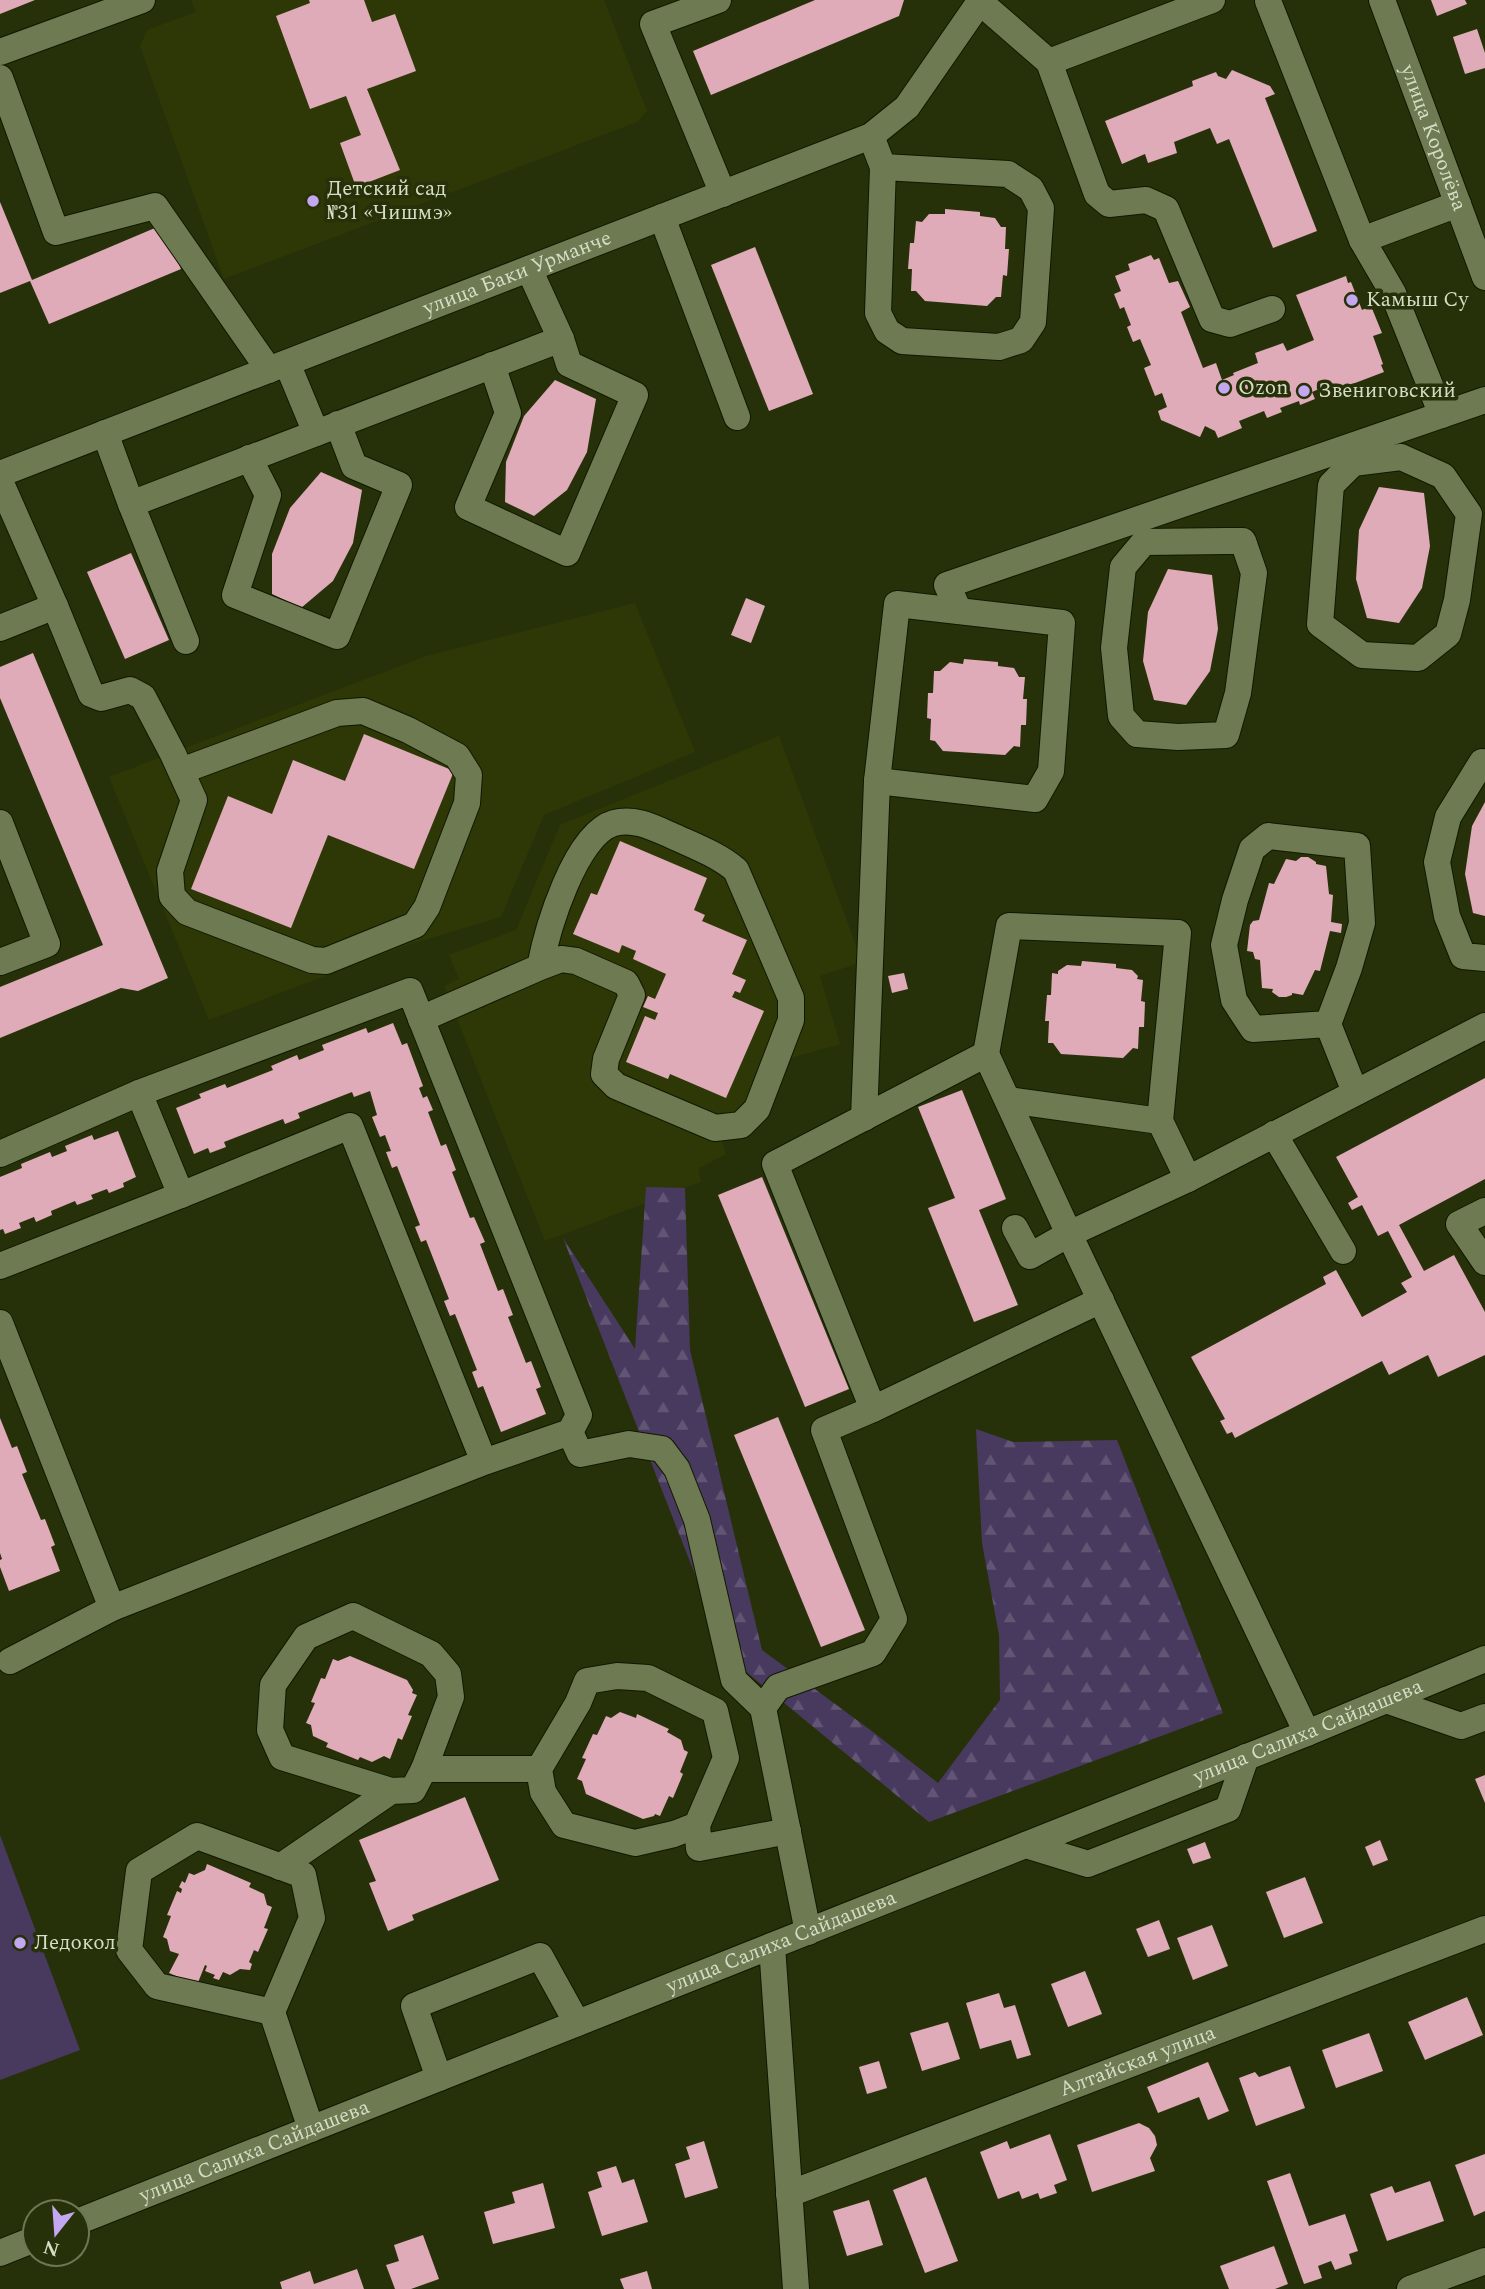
<svg xmlns="http://www.w3.org/2000/svg" width="1485" height="2289" viewBox="0 0 1485 2289" font-family="Spectral,serif">
<style>
.built{fill:#2d3806}
.green{fill:#48395f}
.forest{fill:url(#forest-firs)}
.building{fill:#dfabb8}
.lines{fill:none;stroke-linecap:round;stroke-linejoin:round}
.minor-casing{stroke:#111800;stroke-width:28}
.minor{stroke:#6e7a51;stroke-width:26}
.poi-dot{fill:#c4a7f1;stroke:#273109;stroke-width:2.5}
.labels{text-anchor:middle;dominant-baseline:central;stroke-width:7;stroke-linejoin:round;paint-order:stroke}
.street-label{font-size:21px;fill:#d6ddc7;stroke:#273109}
.poi-label{font-size:21px;fill:#d6ddc7;stroke:#273109;text-anchor:start}
</style>
<defs>
<pattern id="forest-firs" width="22" height="20" patternUnits="userSpaceOnUse" patternTransform="scale(1.75)"><rect width="22" height="20" fill="#48395f"/><path d="M5 1l3.5 6h-7zM16 11l3.5 6h-7z" fill="#625574"/></pattern>
</defs>
<rect width="100%" height="100%" fill="#273109"/>
<g class="built">
<path d="M 191,0 L 604,0 L 647,111 L 637,122 L 224,279 L 140,46 L 147,30 L 196,12 Z"/>
<path d="M 635,603 L 695,752 L 544,815 L 501,917 L 404,946 L 209,1020 L 109,777 L 426,656 Z"/>
<path d="M 779,736 L 862,962 L 820,976 L 840,1044 L 780,1061 L 721,1138 L 726,1154 L 698,1169 L 701,1182 L 545,1241 L 444,986 L 459,979 L 449,955 L 516,930 L 560,825 Z"/>
</g>
<path class="green" d="M 0,1835 L 80,2050 L 0,2080 Z"/>
<path class="forest" d="M 646,1187 L 685,1188 L 690,1350 L 762,1650 L 873,1732 L 938,1783 L 1000,1700 L 999,1635 L 982,1543 L 976,1429 L 1013,1442 L 1117,1440 L 1223,1713 L 929,1822 L 727,1656 L 563,1238 L 635,1349 Z"/>
<g class="building">
<path d="M 0,0 L 35,0 L 0,14 Z"/>
<path d="M 309,0 L 364,0 L 372,22 L 395,14 L 416,71 L 367,89 L 400,170 L 356,187 L 340,143 L 361,135 L 346,96 L 310,109 L 276,16 L 310,3 Z"/>
<path d="M 815,0 L 904,0 L 899,16 L 711,95 L 693,51 Z"/>
<path d="M 1431,0 L 1465,0 L 1467,4 L 1437,16 Z"/>
<path d="M 1477,29 L 1485,53 L 1485,68 L 1465,74 L 1453,37 Z"/>
<path d="M 1232,70 L 1270,86 L 1275,94 L 1265,98 L 1317,231 L 1273,248 L 1229,139 L 1217,144 L 1210,128 L 1174,142 L 1177,153 L 1148,163 L 1145,154 L 1122,164 L 1105,121 L 1193,86 L 1192,81 L 1216,72 L 1218,76 L 1226,79 Z"/>
<path d="M 0,202 L 32,280 L 162,225 L 181,269 L 49,324 L 30,281 L 0,293 Z"/>
<path d="M 945,209 L 980,212 L 980,216 L 995,218 L 1001,227 L 1006,227 L 1005,249 L 1009,249 L 1007,276 L 1003,275 L 1001,297 L 996,297 L 987,306 L 925,301 L 916,291 L 911,291 L 912,269 L 908,269 L 910,243 L 914,243 L 916,221 L 922,222 L 929,214 L 945,214 Z"/>
<path d="M 755,247 L 813,394 L 769,411 L 711,265 Z"/>
<path d="M 1151,255 L 1154,260 L 1159,258 L 1169,283 L 1178,281 L 1190,307 L 1181,312 L 1203,368 L 1216,363 L 1222,380 L 1234,375 L 1233,373 L 1258,363 L 1255,353 L 1283,343 L 1287,351 L 1314,340 L 1296,295 L 1346,276 L 1348,283 L 1351,282 L 1362,310 L 1371,306 L 1382,333 L 1373,336 L 1383,364 L 1381,365 L 1384,372 L 1334,391 L 1331,384 L 1312,392 L 1315,399 L 1300,405 L 1299,401 L 1280,408 L 1282,412 L 1267,418 L 1264,411 L 1239,421 L 1242,428 L 1218,438 L 1215,431 L 1205,426 L 1200,437 L 1161,420 L 1158,411 L 1167,407 L 1162,393 L 1155,396 L 1144,368 L 1151,365 L 1140,339 L 1133,342 L 1127,327 L 1131,325 L 1124,307 L 1120,309 L 1114,294 L 1121,291 L 1115,276 L 1130,270 L 1128,264 Z"/>
<path d="M 555,380 L 596,399 L 587,452 L 567,490 L 534,516 L 505,502 L 506,462 L 524,416 Z"/>
<path d="M 321,472 L 362,490 L 353,543 L 333,581 L 301,608 L 272,594 L 272,554 L 290,508 Z"/>
<path d="M 1379,487 L 1424,493 L 1430,546 L 1422,588 L 1399,623 L 1367,618 L 1356,579 L 1359,530 Z"/>
<path d="M 131,553 L 169,640 L 125,659 L 87,572 Z"/>
<path d="M 1168,569 L 1212,575 L 1218,629 L 1210,671 L 1186,705 L 1154,700 L 1143,661 L 1148,612 Z"/>
<path d="M 746,598 L 765,606 L 751,643 L 731,635 Z"/>
<path d="M 33,653 L 168,978 L 138,991 L 121,988 L 0,1038 L 0,987 L 103,945 L 0,698 L 0,667 Z"/>
<path d="M 964,659 L 998,662 L 998,666 L 1014,668 L 1019,677 L 1025,677 L 1023,699 L 1027,699 L 1026,725 L 1021,725 L 1020,747 L 1014,746 L 1005,755 L 943,751 L 935,741 L 930,740 L 931,719 L 927,718 L 928,693 L 933,693 L 934,671 L 940,671 L 950,662 L 963,664 Z"/>
<path d="M 364,734 L 454,771 L 414,869 L 328,835 L 291,928 L 191,889 L 228,796 L 272,814 L 293,760 L 345,781 Z"/>
<path d="M 1485,802 L 1485,916 L 1473,913 L 1465,874 L 1472,826 Z"/>
<path d="M 620,841 L 707,878 L 694,910 L 705,915 L 702,921 L 747,940 L 732,974 L 746,980 L 740,993 L 735,991 L 732,997 L 764,1011 L 726,1098 L 670,1074 L 668,1079 L 626,1062 L 645,1016 L 655,1020 L 658,1013 L 643,1007 L 648,996 L 655,999 L 666,974 L 633,959 L 636,951 L 622,945 L 619,953 L 573,934 L 591,893 L 597,895 Z"/>
<path d="M 1301,857 L 1308,857 L 1316,862 L 1316,864 L 1326,866 L 1329,894 L 1333,895 L 1331,922 L 1342,924 L 1341,933 L 1330,931 L 1320,971 L 1315,970 L 1303,995 L 1292,993 L 1292,995 L 1286,997 L 1279,997 L 1272,992 L 1273,989 L 1262,988 L 1260,960 L 1255,959 L 1253,952 L 1247,951 L 1250,925 L 1253,921 L 1259,920 L 1269,883 L 1274,884 L 1286,859 L 1296,861 Z"/>
<path d="M 1082,961 L 1116,964 L 1116,968 L 1132,970 L 1138,976 L 1137,979 L 1143,980 L 1141,1001 L 1145,1002 L 1144,1027 L 1139,1027 L 1138,1049 L 1133,1048 L 1123,1058 L 1061,1054 L 1053,1043 L 1048,1043 L 1049,1021 L 1045,1021 L 1047,995 L 1051,995 L 1052,973 L 1058,974 L 1058,971 L 1067,965 L 1081,966 Z"/>
<path d="M 904,973 L 908,989 L 892,993 L 888,976 Z"/>
<path d="M 393,1023 L 402,1045 L 407,1043 L 423,1086 L 419,1088 L 423,1098 L 427,1096 L 433,1110 L 428,1112 L 441,1146 L 446,1144 L 456,1170 L 452,1172 L 470,1218 L 474,1217 L 485,1242 L 480,1244 L 498,1291 L 503,1289 L 513,1315 L 508,1317 L 526,1363 L 531,1361 L 541,1387 L 536,1389 L 546,1414 L 501,1432 L 483,1386 L 478,1388 L 472,1372 L 477,1370 L 455,1314 L 450,1316 L 444,1301 L 449,1299 L 426,1240 L 421,1242 L 415,1227 L 420,1225 L 397,1166 L 392,1168 L 386,1152 L 391,1151 L 385,1135 L 380,1137 L 372,1117 L 377,1115 L 370,1091 L 354,1097 L 352,1092 L 298,1113 L 300,1118 L 285,1124 L 283,1119 L 224,1142 L 226,1147 L 210,1153 L 208,1148 L 194,1154 L 176,1108 L 201,1098 L 199,1094 L 225,1084 L 227,1088 L 273,1070 L 271,1066 L 297,1055 L 299,1060 L 324,1050 L 322,1045 L 366,1028 L 368,1033 Z"/>
<path d="M 1485,1078 L 1485,1179 L 1399,1225 L 1424,1271 L 1454,1255 L 1485,1312 L 1485,1355 L 1438,1377 L 1428,1355 L 1389,1375 L 1382,1361 L 1235,1438 L 1232,1432 L 1227,1434 L 1220,1421 L 1225,1419 L 1191,1357 L 1326,1284 L 1323,1277 L 1336,1270 L 1362,1317 L 1407,1292 L 1401,1283 L 1412,1277 L 1388,1231 L 1378,1236 L 1362,1205 L 1352,1210 L 1348,1203 L 1358,1197 L 1336,1157 Z"/>
<path d="M 962,1090 L 1006,1199 L 979,1210 L 1018,1305 L 974,1322 L 928,1208 L 955,1198 L 918,1107 Z"/>
<path d="M 118,1131 L 136,1177 L 123,1183 L 124,1187 L 109,1193 L 107,1189 L 91,1195 L 93,1199 L 77,1205 L 75,1201 L 51,1211 L 52,1215 L 36,1222 L 34,1217 L 19,1223 L 21,1228 L 5,1234 L 3,1229 L 0,1230 L 0,1177 L 22,1168 L 21,1164 L 50,1152 L 52,1157 L 67,1151 L 65,1146 L 92,1135 L 94,1140 Z"/>
<path d="M 762,1177 L 849,1389 L 805,1407 L 718,1195 Z"/>
<path d="M 778,1417 L 865,1630 L 821,1647 L 734,1435 Z"/>
<path d="M 0,1418 L 12,1448 L 17,1446 L 27,1472 L 22,1474 L 41,1520 L 45,1519 L 55,1545 L 51,1547 L 60,1571 L 9,1591 L 0,1567 L 0,1560 L 2,1559 L 0,1553 Z"/>
<path d="M 350,1656 L 407,1680 L 413,1690 L 412,1693 L 417,1695 L 408,1715 L 412,1716 L 402,1740 L 398,1738 L 390,1759 L 384,1756 L 372,1762 L 360,1757 L 358,1760 L 326,1747 L 328,1743 L 313,1736 L 311,1725 L 306,1723 L 315,1703 L 311,1702 L 321,1678 L 325,1679 L 333,1659 L 338,1661 Z"/>
<path d="M 620,1712 L 636,1718 L 637,1714 L 669,1729 L 667,1732 L 681,1740 L 684,1750 L 688,1752 L 680,1772 L 683,1774 L 673,1798 L 669,1796 L 660,1816 L 655,1814 L 654,1816 L 643,1819 L 586,1794 L 582,1781 L 577,1779 L 586,1759 L 582,1758 L 593,1734 L 597,1735 L 606,1716 L 611,1718 Z"/>
<path d="M 1485,1775 L 1485,1803 L 1475,1779 Z"/>
<path d="M 465,1797 L 499,1880 L 412,1915 L 414,1920 L 388,1931 L 369,1883 L 376,1881 L 359,1840 Z"/>
<path d="M 1380,1840 L 1388,1860 L 1373,1866 L 1365,1847 Z"/>
<path d="M 1205,1842 L 1211,1858 L 1193,1864 L 1187,1849 Z"/>
<path d="M 207,1864 L 251,1883 L 249,1887 L 264,1894 L 267,1905 L 272,1907 L 264,1928 L 268,1929 L 258,1952 L 254,1950 L 249,1962 L 252,1964 L 250,1970 L 240,1969 L 230,1975 L 223,1972 L 219,1980 L 213,1978 L 215,1975 L 205,1971 L 207,1966 L 205,1965 L 197,1985 L 169,1973 L 179,1954 L 170,1951 L 167,1939 L 163,1937 L 171,1916 L 167,1915 L 177,1891 L 181,1893 L 182,1889 L 179,1887 L 182,1881 L 185,1883 L 189,1873 L 194,1875 L 205,1870 Z"/>
<path d="M 1305,1877 L 1323,1923 L 1284,1938 L 1266,1892 Z"/>
<path d="M 1159,1920 L 1170,1949 L 1148,1957 L 1136,1929 Z"/>
<path d="M 1212,1925 L 1228,1966 L 1193,1980 L 1177,1938 Z"/>
<path d="M 1085,1971 L 1102,2014 L 1068,2027 L 1051,1984 Z"/>
<path d="M 999,1993 L 1004,2008 L 1015,2005 L 1031,2055 L 1017,2059 L 1011,2040 L 980,2049 L 966,2003 Z"/>
<path d="M 1467,1997 L 1483,2035 L 1425,2060 L 1408,2022 Z"/>
<path d="M 948,2022 L 960,2059 L 922,2071 L 910,2033 Z"/>
<path d="M 1369,2033 L 1383,2071 L 1336,2088 L 1322,2050 Z"/>
<path d="M 879,2061 L 887,2088 L 867,2094 L 859,2067 Z"/>
<path d="M 1208,2062 L 1229,2111 L 1208,2120 L 1199,2097 L 1158,2113 L 1147,2087 Z"/>
<path d="M 1290,2066 L 1305,2108 L 1256,2126 L 1239,2078 L 1255,2072 L 1259,2077 Z"/>
<path d="M 1139,2123 L 1149,2128 L 1155,2136 L 1157,2145 L 1150,2158 L 1155,2171 L 1092,2192 L 1077,2145 Z"/>
<path d="M 1050,2134 L 1067,2180 L 1054,2185 L 1057,2193 L 1040,2199 L 1038,2193 L 1022,2199 L 1019,2191 L 998,2199 L 980,2152 L 1007,2141 L 1010,2149 Z"/>
<path d="M 704,2141 L 718,2188 L 685,2198 L 675,2164 L 690,2159 L 686,2147 Z"/>
<path d="M 1485,2154 L 1485,2211 L 1474,2216 L 1455,2165 Z"/>
<path d="M 616,2166 L 622,2183 L 634,2179 L 648,2222 L 602,2236 L 588,2192 L 602,2187 L 597,2172 Z"/>
<path d="M 1290,2173 L 1309,2226 L 1345,2214 L 1358,2251 L 1349,2254 L 1352,2264 L 1335,2270 L 1331,2261 L 1318,2266 L 1322,2278 L 1304,2284 L 1267,2181 Z"/>
<path d="M 926,2177 L 958,2261 L 925,2273 L 893,2190 Z"/>
<path d="M 1430,2181 L 1444,2221 L 1387,2241 L 1370,2194 L 1392,2186 L 1395,2193 Z"/>
<path d="M 543,2183 L 555,2228 L 493,2244 L 484,2212 L 515,2203 L 512,2192 Z"/>
<path d="M 869,2200 L 883,2245 L 847,2256 L 833,2211 Z"/>
<path d="M 423,2235 L 439,2279 L 411,2289 L 395,2289 L 386,2265 L 399,2261 L 394,2245 Z"/>
<path d="M 1274,2246 L 1288,2284 L 1275,2289 L 1229,2289 L 1220,2266 Z"/>
<path d="M 357,2269 L 364,2289 L 282,2289 L 280,2282 L 310,2271 L 314,2284 Z"/>
<path d="M 647,2271 L 652,2289 L 624,2289 L 620,2279 Z"/>
</g>
<g class="lines">
<defs>
<g id="minor">
<path d="M 718,0 L 653,24 L 723,194"/>
<path d="M 1212,0 L 1049,62 L 1097,194 L 1109,204 L 1146,200 L 1166,209 L 1212,319 L 1230,324 L 1272,309"/>
<path id="s1" d="M 1382,0 L 1485,277"/>
<path d="M 1268,1 L 1362,240 L 1393,293 L 1442,415"/>
<path d="M 980,2 L 1049,62"/>
<path d="M 0,52 L 142,0"/>
<path d="M 0,78 L 56,232 L 155,206 L 269,370"/>
<path d="M 871,136 L 883,167 L 878,313 L 887,331 L 902,341 L 999,347 L 1021,340 L 1033,322 L 1041,208 L 1031,189 L 1008,174 L 883,167"/>
<path d="M 662,217 L 737,417"/>
<path d="M 1362,240 L 1458,204"/>
<path d="M 287,363 L 316,433"/>
<path d="M 492,365 L 508,413 L 468,507 L 567,553 L 635,395 L 569,364 L 561,339"/>
<path d="M 105,433 L 131,504 L 561,339 L 529,269"/>
<path d="M 1401,457 L 1443,476 L 1469,514 L 1457,600 L 1448,634 L 1418,658 L 1362,655 L 1320,624 L 1331,485 L 1353,463 Z"/>
<path d="M 249,458 L 268,495 L 235,595 L 337,636 L 399,485 L 354,466 L 338,424"/>
<path id="s2" d="M 0,474 L 871,136 L 907,107 L 981,0"/>
<path d="M 0,481 L 55,606 L 0,628"/>
<path d="M 131,504 L 186,641"/>
<path d="M 1226,541 L 1243,541 L 1254,573 L 1238,693 L 1226,735 L 1178,737 L 1137,734 L 1121,716 L 1114,648 L 1123,567 L 1144,542 Z"/>
<path d="M 897,604 L 1062,623 L 1051,771 L 1035,799 L 877,781 Z"/>
<path d="M 55,606 L 91,694 L 101,698 L 130,690 L 143,697 L 173,754 L 194,800 L 170,871 L 172,896 L 187,912 L 312,960 L 326,961 L 415,925 L 427,907 L 467,803 L 469,775 L 457,756 L 408,730 L 363,711 L 337,713 L 181,771"/>
<path d="M 959,611 L 947,585 L 1485,400"/>
<path d="M 1485,763 L 1482,762 L 1448,817 L 1437,862 L 1447,916 L 1463,956 L 1485,958"/>
<path d="M 0,823 L 47,944 L 0,962"/>
<path d="M 421,1019 L 540,967 C 547,930 575,834 614,823 C 636,817 656,829 675,837 C 697,847 718,855 736,870 L 791,998 L 791,1020 L 757,1109 L 741,1125 L 715,1128 L 616,1086 L 604,1074 L 606,1059 L 632,995 L 626,983 L 576,961 L 561,959 L 540,967"/>
<path d="M 1328,1024 L 1253,1029 L 1234,1000 L 1224,945 L 1235,900 L 1252,849 L 1268,836 L 1357,846 L 1362,923 L 1349,968 L 1328,1024 L 1355,1092"/>
<path d="M 986,1054 L 1009,926 L 1178,933 L 1160,1121 L 1188,1179"/>
<path d="M 1008,1100 L 1160,1121"/>
<path d="M 864,1118 L 877,781"/>
<path d="M 1274,1134 L 1343,1251"/>
<path d="M 0,1154 L 139,1093"/>
<path d="M 1485,1211 L 1459,1224 L 1485,1262"/>
<path d="M 0,1266 L 181,1195"/>
<path d="M 0,1323 L 112,1608 L 484,1462 L 570,1432 L 579,1415 L 410,991 L 139,1093 L 181,1195 L 350,1126 L 484,1462"/>
<path d="M 873,1409 L 775,1164 L 986,1054 L 1069,1234 L 1030,1256 L 1015,1228"/>
<path d="M 570,1432 L 580,1454 L 629,1444 L 662,1449 L 677,1469 L 697,1520 L 734,1680 L 763,1708"/>
<path d="M 10,1661 L 112,1608"/>
<path d="M 617,1676 L 648,1678 L 715,1711 L 726,1758 L 697,1825 L 674,1834 L 635,1843 L 564,1825 L 543,1792 L 539,1769 L 578,1703 L 587,1681 Z"/>
<path d="M 1386,1700 L 1461,1726 L 1485,1717"/>
<path d="M 1307,1733 L 1069,1234 L 1188,1179 L 1485,1026"/>
<path d="M 391,1791 L 282,1757 L 270,1730 L 273,1685 L 306,1637 L 353,1616 L 431,1654 L 448,1674 L 451,1697 L 424,1769"/>
<path d="M 697,1825 L 699,1848 L 788,1831"/>
<path d="M 197,1836 L 303,1875 L 312,1918 L 272,2012 L 157,1986 L 129,1950 L 139,1871 Z"/>
<path d="M 1026,1845 L 1088,1864 L 1228,1809 L 1246,1757"/>
<path d="M 280,1867 L 391,1791 L 413,1790 L 424,1769 L 539,1769"/>
<path d="M 808,1932 L 763,1708 L 778,1687 L 873,1653 L 894,1619 L 824,1430 L 873,1409 L 1101,1300"/>
<path d="M 772,1946 L 796,2289"/>
<path d="M 272,2012 L 311,2129"/>
<path d="M 439,2078 L 414,2006 L 540,1956 L 577,2023"/>
<path id="s3" d="M 789,2194 L 1485,1929"/>
<path id="s4" d="M 77,2222 L 1307,1733 L 1485,1659"/>
<path d="M 0,2253 L 35,2239"/>
<path d="M 1410,2289 L 1485,2261"/>
</g>
</defs>
<use href="#minor" class="minor-casing"/>
<use href="#minor" class="minor"/>
</g>
<g class="poi-dot">
<circle cx="313" cy="201" r="7"/>
<circle cx="1352" cy="300" r="7"/>
<circle cx="1224" cy="388" r="7"/>
<circle cx="1304" cy="391" r="7"/>
<circle cx="20" cy="1943" r="7"/>
</g>
<g class="labels">
<g class="street-label">
<text stroke="none"><textPath href="#s1" startOffset="147">улица Королёва</textPath></text>
<text stroke="none"><textPath href="#s2" startOffset="555">улица Баки Урманче</textPath></text>
<text stroke="none"><textPath href="#s4" startOffset="1325">улица Салиха Сайдашева</textPath></text>
<text stroke="none"><textPath href="#s4" startOffset="758">улица Салиха Сайдашева</textPath></text>
<text stroke="none"><textPath href="#s3" startOffset="373">Алтайская улица</textPath></text>
<text stroke="none"><textPath href="#s4" startOffset="191">улица Салиха Сайдашева</textPath></text>
</g>
<g class="poi-label">
<text x="327" y="189">Детский сад<tspan x="327" dy="24">№31 «Чишмэ»</tspan></text>
<text x="1366" y="300">Камыш Су</text>
<text x="1238" y="388">Ozon</text>
<text x="1318" y="391">Звениговский</text>
<text x="34" y="1943">Ледокол</text>
</g>
</g>
<g transform="translate(56 2233) rotate(197)"><circle r="33" fill="#273109" stroke="#6d7655" stroke-width="2"/>
<path d="M0-5L12 26L0 18L-12 26Z" fill="#c4a7f1"/>
<text y="-10" font-size="19" font-weight="bold" text-anchor="middle" fill="#d6ddc7">N</text>
</g>
</svg>
